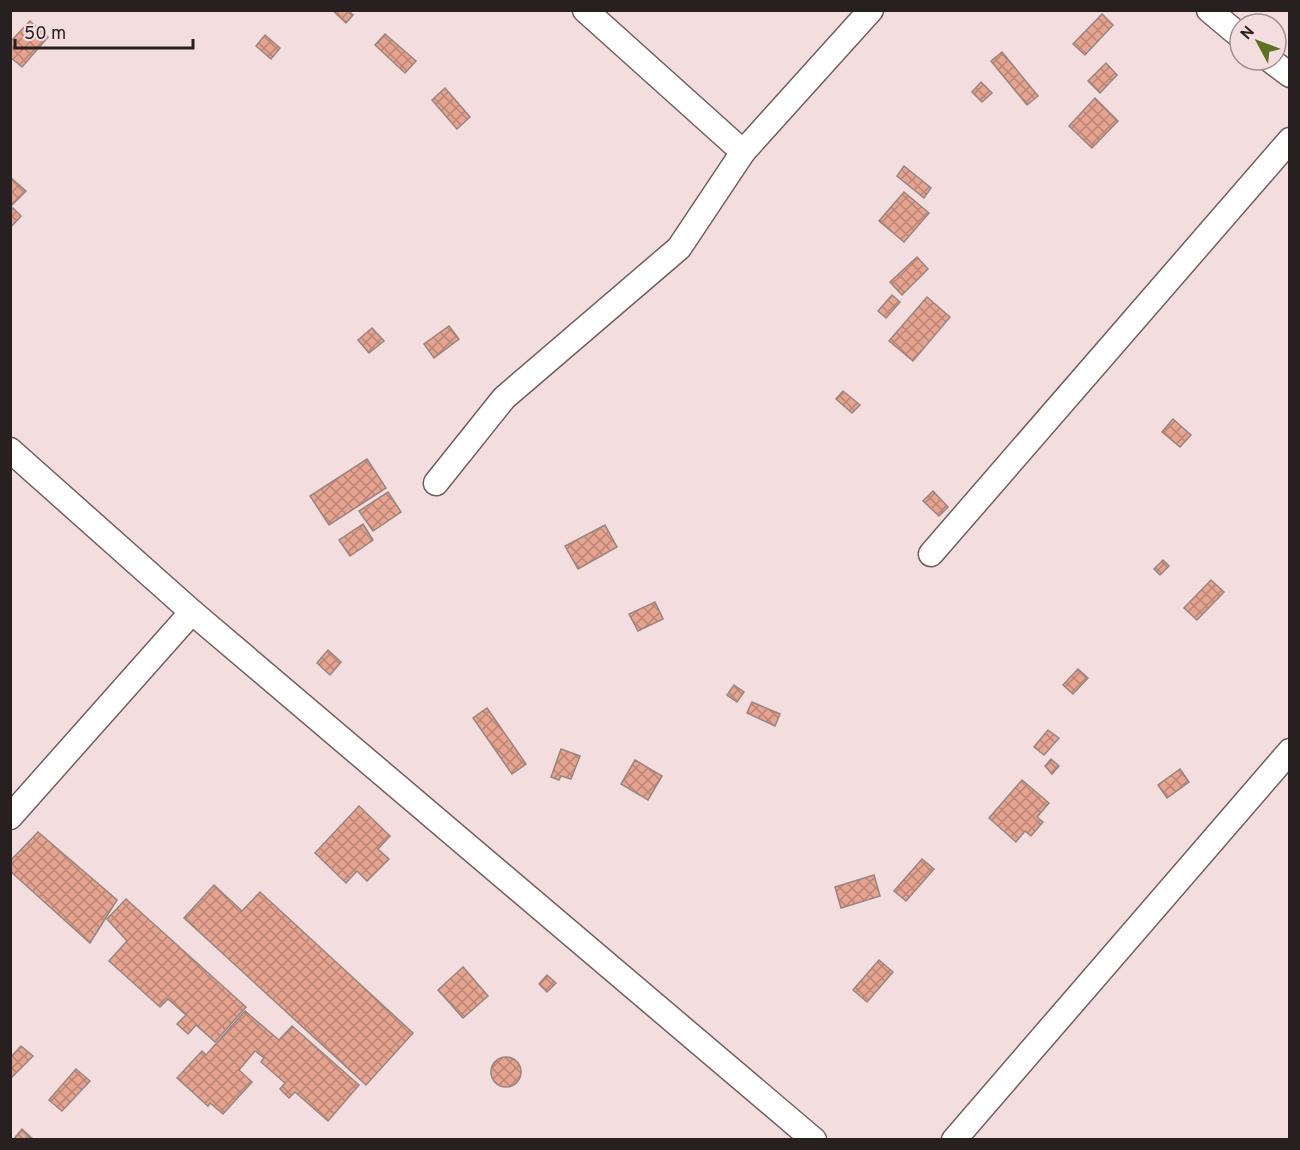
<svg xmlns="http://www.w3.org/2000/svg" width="1300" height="1150" viewBox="0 0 1300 1150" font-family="Overpass,sans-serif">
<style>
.building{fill:url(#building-cross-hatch);stroke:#988580;stroke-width:1.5}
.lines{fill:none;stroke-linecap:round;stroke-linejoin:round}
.minor-casing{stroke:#715f5f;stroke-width:27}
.minor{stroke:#fff;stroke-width:24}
</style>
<defs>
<pattern id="building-cross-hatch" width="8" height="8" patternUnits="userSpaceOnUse" patternTransform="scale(1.5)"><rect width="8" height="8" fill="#e5a390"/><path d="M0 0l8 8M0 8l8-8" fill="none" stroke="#ba8475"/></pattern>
</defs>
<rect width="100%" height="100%" fill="#f3ddde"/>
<g class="building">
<path d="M 348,10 L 353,15 L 346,23 L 333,11 Z"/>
<path d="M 1102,14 L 1113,25 L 1085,55 L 1073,44 Z"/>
<path d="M 30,21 L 48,37 L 22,67 L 10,57 L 10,42 Z"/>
<path d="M 385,34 L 416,61 L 405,73 L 375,45 Z"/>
<path d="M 265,35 L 280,48 L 271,59 L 256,46 Z"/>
<path d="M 1002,52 L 1038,96 L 1027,105 L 991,61 Z"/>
<path d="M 1106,63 L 1117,75 L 1100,93 L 1088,81 Z"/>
<path d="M 981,82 L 992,93 L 982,102 L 972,92 Z"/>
<path d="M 445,88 L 470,117 L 457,129 L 432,100 Z"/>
<path d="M 1095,98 L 1118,121 L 1092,148 L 1069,126 Z"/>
<path d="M 904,166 L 931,188 L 924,198 L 897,176 Z"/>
<path d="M 10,177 L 26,191 L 10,207 Z"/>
<path d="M 904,192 L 929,213 L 904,242 L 879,221 Z"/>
<path d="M 13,208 L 21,216 L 10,228 L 10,211 Z"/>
<path d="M 917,257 L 928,269 L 902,295 L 890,282 Z"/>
<path d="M 892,295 L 900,302 L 886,318 L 878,311 Z"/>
<path d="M 927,297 L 950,317 L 913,361 L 889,341 Z"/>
<path d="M 449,326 L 459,339 L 434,358 L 424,344 Z"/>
<path d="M 372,328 L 384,341 L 369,353 L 358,340 Z"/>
<path d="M 843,391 L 860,405 L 852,413 L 836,399 Z"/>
<path d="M 1173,419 L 1191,435 L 1180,447 L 1162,432 Z"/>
<path d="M 367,459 L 386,488 L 329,525 L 310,496 Z"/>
<path d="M 933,491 L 948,507 L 939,516 L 923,501 Z"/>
<path d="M 388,492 L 401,512 L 373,531 L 359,511 Z"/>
<path d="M 363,524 L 373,540 L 350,556 L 339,540 Z"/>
<path d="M 605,525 L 617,547 L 578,569 L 565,546 Z"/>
<path d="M 1163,560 L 1169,566 L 1160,575 L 1154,569 Z"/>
<path d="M 1211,580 L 1224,592 L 1197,620 L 1184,608 Z"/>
<path d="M 655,602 L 663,619 L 638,631 L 629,614 Z"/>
<path d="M 328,650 L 341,662 L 330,675 L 317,663 Z"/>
<path d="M 1078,669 L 1088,678 L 1073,694 L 1063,685 Z"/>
<path d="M 734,685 L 744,692 L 737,702 L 727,695 Z"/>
<path d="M 752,702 L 780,714 L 775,726 L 747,713 Z"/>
<path d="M 487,708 L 526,764 L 512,774 L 473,718 Z"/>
<path d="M 1048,730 L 1059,738 L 1044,755 L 1034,747 Z"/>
<path d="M 561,749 L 580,756 L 571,779 L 561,776 L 559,780 L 551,777 Z"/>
<path d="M 1051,759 L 1059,766 L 1052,774 L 1045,766 Z"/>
<path d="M 635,760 L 662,776 L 648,800 L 621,784 Z"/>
<path d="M 1180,769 L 1189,782 L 1167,798 L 1158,785 Z"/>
<path d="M 1022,780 L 1049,803 L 1037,817 L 1043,822 L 1031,836 L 1025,831 L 1016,842 L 989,818 Z"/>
<path d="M 359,806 L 390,836 L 378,849 L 389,859 L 367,881 L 357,871 L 346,883 L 315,853 Z"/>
<path d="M 38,832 L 117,900 L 90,943 L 10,871 L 10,861 Z"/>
<path d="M 922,859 L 934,869 L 906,901 L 894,891 Z"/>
<path d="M 874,875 L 880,896 L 841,908 L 835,887 Z"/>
<path d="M 214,885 L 242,911 L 260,892 L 413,1033 L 366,1085 L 184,918 Z"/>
<path d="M 126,899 L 246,1007 L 215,1042 L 196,1025 L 188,1034 L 177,1024 L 186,1015 L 168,999 L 160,1007 L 109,961 L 127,941 L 107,919 Z"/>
<path d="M 879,960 L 893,972 L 867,1002 L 853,990 Z"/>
<path d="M 463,967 L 488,996 L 463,1018 L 438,990 Z"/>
<path d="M 547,975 L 556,983 L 547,992 L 539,984 Z"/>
<path d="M 245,1011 L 279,1040 L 292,1026 L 359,1085 L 328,1121 L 295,1092 L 289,1098 L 280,1089 L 285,1083 L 261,1062 L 264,1058 L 255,1051 L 239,1070 L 252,1082 L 223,1114 L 210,1103 L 208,1106 L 177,1078 L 202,1051 L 206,1055 Z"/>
<path d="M 21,1046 L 33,1056 L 10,1079 L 10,1058 Z"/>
<circle cx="506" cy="1072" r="15"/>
<path d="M 76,1069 L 90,1081 L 62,1111 L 49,1100 Z"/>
<path d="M 22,1129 L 34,1140 L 13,1140 Z"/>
<path d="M 22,1130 L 32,1140 L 13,1140 Z"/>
</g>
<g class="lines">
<defs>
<g id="minor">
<path d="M 585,10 L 743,152 L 871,10"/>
<path d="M 1209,10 L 1240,36"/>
<path d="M 1270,60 L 1290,75"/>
<path d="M 10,450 L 192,612 L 814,1140"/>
<path d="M 436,483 L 504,398 L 679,248 L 743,152"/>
<path d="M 931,554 L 1290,140"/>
<path d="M 10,817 L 192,612"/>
<path d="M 954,1140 L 1290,751"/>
</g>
</defs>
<use href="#minor" class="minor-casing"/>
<use href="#minor" class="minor"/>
</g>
<rect width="1300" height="1150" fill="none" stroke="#271f20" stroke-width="24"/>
<g transform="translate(1258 42) rotate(311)"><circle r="28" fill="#f3ddde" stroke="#a19192" stroke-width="1.5"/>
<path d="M0-4.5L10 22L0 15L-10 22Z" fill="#5d7221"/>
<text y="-9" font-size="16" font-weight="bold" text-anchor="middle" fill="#271f20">N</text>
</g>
<path d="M15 39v9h178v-9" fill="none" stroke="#271f20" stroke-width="3"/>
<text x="24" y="39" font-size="18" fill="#271f20" stroke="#f3ddde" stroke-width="4.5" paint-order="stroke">50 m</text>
</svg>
